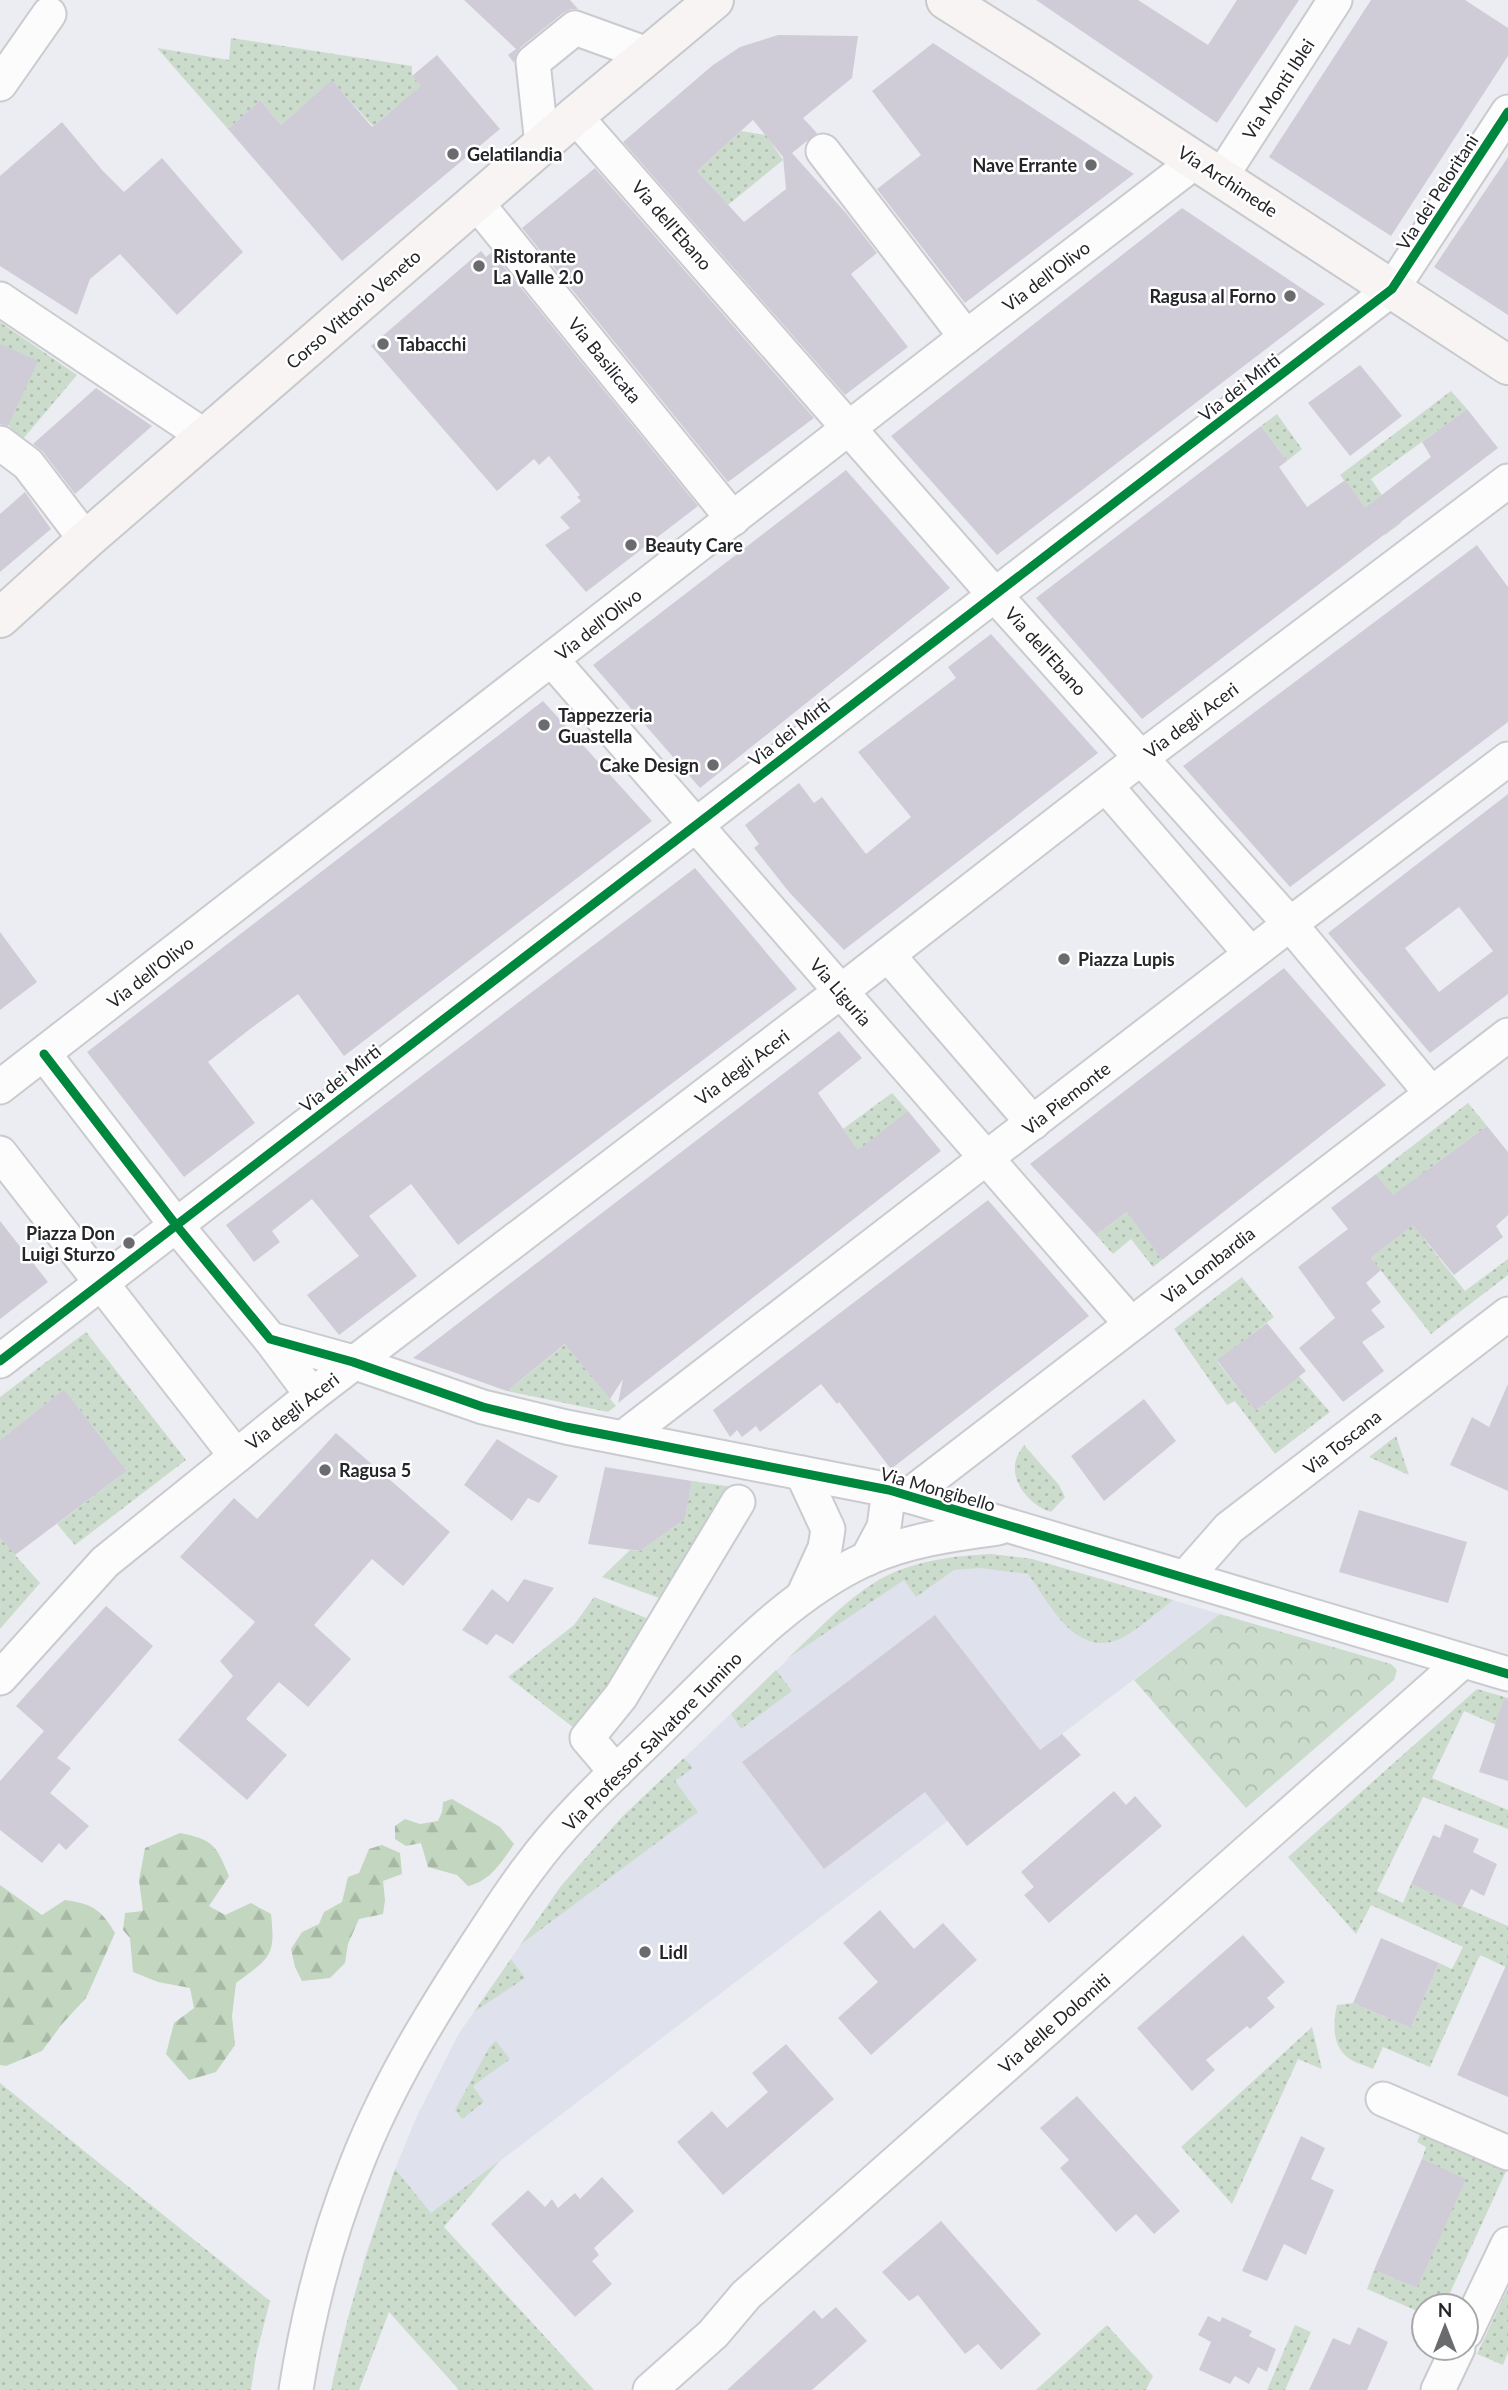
<svg xmlns="http://www.w3.org/2000/svg" width="1508" height="2390" viewBox="0 0 1508 2390" font-family="Lato,sans-serif">
<style>
.built{fill:#dfe2ed}
.grass{fill:url(#grass-dots)}
.forest{fill:url(#forest-firs)}
.park{fill:url(#park-crowns)}
.building{fill:#d0ccd7;fill-rule:evenodd}
.lines{fill:none;stroke-linecap:round;stroke-linejoin:round}
.minor-casing{stroke:#cacbcf;stroke-width:37}
.major-casing{stroke:#c8c9cb;stroke-width:42}
.minor{stroke:#fcfcfd;stroke-width:33}
.major{stroke:#f7f4f3;stroke-width:38}
.cycleway-casing{stroke:#fff;stroke-width:13}
.cycleway{stroke:#00873e;stroke-width:9}
.poi-dot{fill:#6a6b6f;stroke:#fff;stroke-width:2.5}
.labels{text-anchor:middle;dominant-baseline:central;stroke-width:5;stroke-linejoin:round;paint-order:stroke}
.street-label{font-size:18px;fill:#242528;stroke:#fff}
.poi-label{font-size:18px;font-weight:bold;fill:#242528;stroke:#fff;text-anchor:start}
</style>
<defs>
<pattern id="grass-dots" width="8" height="8" patternUnits="userSpaceOnUse" patternTransform="scale(1.75)"><rect width="8" height="8" fill="#ccdccc"/><path d="M2 2h.1M6 6h.1" fill="none" stroke="#afbdaf" stroke-width="1.8" stroke-linecap="round"/></pattern>
<pattern id="forest-firs" width="22" height="20" patternUnits="userSpaceOnUse" patternTransform="scale(1.75)"><rect width="22" height="20" fill="#c2d6c0"/><path d="M5 1l3.5 6h-7zM16 11l3.5 6h-7z" fill="#a7b8a5"/></pattern>
<pattern id="park-crowns" width="20" height="18" patternUnits="userSpaceOnUse" patternTransform="scale(1.75)"><rect width="20" height="18" fill="#ccdccc"/><path d="M2 6a3 3 0 1 1 6 0M12 15a3 3 0 1 1 6 0" fill="none" stroke="#afbdaf"/></pattern>
</defs>
<rect width="100%" height="100%" fill="#ecedf2"/>
<path class="built" d="M 991,1554 L 1032,1559 L 1220,1614 L 500,2161 L 444,2226 L 388,2311 L 374,2350 L 362,2266 L 395,2169 L 416,2118 L 458,2035 L 561,1886 L 622,1817 L 844,1606 L 879,1580 L 918,1565 L 951,1557 Z"/>
<g class="grass">
<path d="M 231,38 L 412,66 L 412,76 L 430,96 L 397,106 L 373,126 L 332,81 L 281,125 L 260,100 L 228,129 L 157,48 L 229,60 Z"/>
<path d="M 741,131 L 766,135 L 783,160 L 728,205 L 697,171 Z"/>
<path d="M 0,322 L 77,375 L 22,440 L 8,425 L 0,344 Z"/>
<path d="M 1451,391 L 1467,409 L 1371,479 L 1401,523 L 1385,535 L 1340,475 Z"/>
<path d="M 1277,414 L 1302,449 L 1287,461 L 1261,426 Z"/>
<path d="M 892,1093 L 908,1111 L 904,1151 L 845,1155 L 856,1147 L 843,1129 Z"/>
<path d="M 1468,1103 L 1487,1126 L 1427,1170 L 1457,1211 L 1424,1239 L 1465,1291 L 1508,1259 L 1508,1275 L 1431,1334 L 1371,1258 L 1409,1228 L 1406,1212 L 1376,1174 Z"/>
<path d="M 1138,1204 L 1150,1243 L 1162,1260 L 1153,1267 L 1131,1239 L 1113,1254 L 1096,1235 Z"/>
<path d="M 1242,1277 L 1274,1317 L 1217,1361 L 1255,1411 L 1282,1390 L 1291,1367 L 1330,1412 L 1275,1454 L 1235,1401 L 1227,1405 L 1174,1329 Z"/>
<path d="M 86,1332 L 186,1460 L 75,1545 L 57,1524 L 127,1471 L 64,1389 L 0,1440 L 0,1397 Z"/>
<path d="M 567,1343 L 584,1367 L 616,1406 L 608,1412 L 507,1391 Z"/>
<path d="M 1396,1436 L 1409,1475 L 1369,1457 Z"/>
<path d="M 1024,1445 L 1059,1485 L 1065,1497 L 1051,1512 C 1033,1507 1013,1486 1015,1466 C 1015,1458 1020,1451 1024,1445 Z"/>
<path d="M 692,1481 L 733,1487 L 662,1599 L 602,1577 L 630,1550 L 640,1551 L 685,1519 Z"/>
<path d="M 0,1538 L 40,1583 L 0,1629 Z"/>
<path d="M 991,1554 L 1032,1559 L 1173,1600 C 1159,1611 1135,1632 1120,1639 C 1075,1658 1050,1604 1028,1574 L 980,1568 L 954,1570 L 916,1597 L 904,1580 L 787,1659 C 816,1632 843,1602 877,1581 C 910,1561 954,1556 991,1554 Z"/>
<path d="M 594,1597 L 649,1619 L 578,1731 L 508,1677 L 574,1625 Z"/>
<path d="M 776,1670 L 792,1691 L 741,1729 L 731,1714 Z"/>
<path d="M 1477,1689 L 1508,1698 L 1508,1730 L 1464,1711 L 1432,1778 L 1508,1810 L 1508,1829 L 1423,1797 L 1377,1891 L 1403,1903 L 1411,1884 L 1508,1926 L 1508,1968 L 1480,1955 L 1430,2067 L 1383,2047 L 1373,2069 C 1365,2065 1354,2063 1347,2057 C 1332,2045 1333,2022 1337,2005 L 1353,2003 L 1411,2028 L 1439,1963 L 1452,1969 L 1463,1947 L 1371,1905 L 1356,1934 L 1288,1857 Z"/>
<path d="M 684,1758 L 693,1768 L 675,1781 L 698,1812 L 520,1945 L 561,1886 L 622,1817 Z"/>
<path d="M 511,1959 L 525,1978 L 474,2012 Z"/>
<path d="M 1312,2027 L 1322,2069 L 1298,2059 L 1232,2204 L 1181,2147 Z"/>
<path d="M 496,2041 L 510,2059 L 473,2086 L 484,2102 L 462,2119 L 455,2110 L 490,2046 Z"/>
<path d="M 0,2083 L 270,2301 L 256,2356 L 251,2390 L 0,2390 Z"/>
<path d="M 1422,2130 L 1508,2167 L 1444,2306 L 1424,2306 L 1424,2314 L 1367,2289 L 1374,2270 L 1417,2288 L 1422,2159 L 1426,2147 L 1417,2142 Z"/>
<path d="M 499,2161 L 444,2227 L 594,2390 L 459,2390 L 389,2312 L 359,2390 L 331,2390 C 346,2314 370,2242 395,2169 L 431,2213 Z"/>
<path d="M 1508,2288 L 1508,2352 L 1503,2365 L 1477,2354 Z"/>
<path d="M 1107,2325 L 1153,2376 L 1146,2390 L 1036,2390 Z"/>
<path d="M 1295,2325 L 1311,2332 L 1285,2390 L 1267,2390 Z"/>
</g>
<g class="forest">
<path d="M 452,1799 L 500,1827 L 514,1844 C 502,1862 489,1882 468,1886 L 457,1875 L 428,1867 L 421,1843 L 406,1846 L 395,1839 L 395,1826 L 405,1819 L 420,1824 L 438,1821 L 442,1812 L 443,1802 Z"/>
<path d="M 180,1833 C 214,1840 216,1845 229,1876 L 209,1906 L 225,1915 L 251,1903 L 271,1914 C 276,1958 269,1958 236,1983 L 232,2016 L 235,2045 L 216,2072 L 189,2080 L 166,2054 L 174,2023 L 194,2008 L 190,1988 L 158,1982 L 133,1972 L 130,1938 L 123,1930 L 125,1913 L 143,1911 L 139,1880 L 145,1848 Z"/>
<path d="M 382,1845 L 400,1853 L 402,1874 L 383,1881 L 385,1900 L 383,1914 L 359,1919 L 348,1944 L 345,1963 L 330,1978 L 302,1981 L 295,1967 L 291,1949 L 302,1932 L 319,1924 L 324,1912 L 342,1902 L 348,1877 L 359,1873 L 369,1849 Z"/>
<path d="M 0,1885 L 42,1915 L 65,1900 C 92,1904 101,1909 115,1933 L 86,1998 L 62,2024 L 42,2051 L 6,2066 L 0,2065 Z"/>
</g>
<path class="park" d="M 1220,1614 L 1391,1664 L 1397,1670 L 1394,1680 L 1246,1808 L 1134,1680 Z"/>
<g class="building">
<path d="M 464,0 L 570,0 L 578,9 L 571,9 L 563,13 L 521,47 L 516,54 L 514,63 L 508,55 L 516,49 Z"/>
<path d="M 1036,0 L 1138,0 L 1208,45 L 1237,0 L 1299,0 L 1217,123 Z"/>
<path d="M 1371,0 L 1465,0 L 1508,28 L 1508,56 L 1391,236 L 1269,157 Z"/>
<path d="M 778,35 L 858,36 L 852,78 L 803,118 L 817,133 L 792,153 L 846,213 L 877,253 L 851,274 L 908,347 L 845,395 L 623,142 L 713,65 L 740,47 ZM 753,120 L 783,157 L 786,189 L 744,222 L 697,171 Z"/>
<path d="M 933,43 L 1134,174 L 965,303 L 877,189 L 921,155 L 872,91 Z"/>
<path d="M 437,55 L 500,129 L 342,261 L 228,129 L 260,100 L 281,125 L 332,80 L 372,127 L 421,86 L 412,76 Z"/>
<path d="M 62,122 L 102,170 L 124,192 L 162,158 L 243,252 L 177,315 L 120,254 L 90,279 L 77,315 L 0,266 L 0,176 Z"/>
<path d="M 1508,157 L 1508,315 L 1434,267 Z"/>
<path d="M 595,168 L 814,418 L 728,482 L 522,228 Z"/>
<path d="M 1182,208 L 1325,304 L 997,555 L 891,436 Z"/>
<path d="M 481,251 L 486,257 L 492,252 L 698,506 L 586,592 L 545,545 L 570,528 L 560,517 L 581,501 L 577,497 L 580,495 L 549,456 L 539,465 L 534,459 L 497,491 L 371,346 Z"/>
<path d="M 0,344 L 38,361 L 8,426 L 0,424 Z"/>
<path d="M 1360,365 L 1402,416 L 1350,456 L 1308,403 Z"/>
<path d="M 96,388 L 152,426 L 75,494 L 43,452 L 33,444 Z"/>
<path d="M 1467,409 L 1498,448 L 1142,719 L 1036,598 L 1261,426 L 1287,461 L 1279,467 L 1307,507 L 1345,480 L 1365,508 L 1431,457 L 1422,442 Z"/>
<path d="M 846,470 L 950,588 L 700,788 L 593,665 Z"/>
<path d="M 25,492 L 51,529 L 0,572 L 0,514 Z"/>
<path d="M 1477,545 L 1508,587 L 1508,722 L 1290,887 L 1183,766 Z"/>
<path d="M 991,634 L 1098,753 L 844,950 L 789,892 L 754,848 L 759,844 L 745,825 L 799,783 L 814,803 L 822,797 L 866,854 L 911,817 L 858,752 L 956,678 L 948,667 Z"/>
<path d="M 543,701 L 652,821 L 344,1056 L 298,994 L 250,1029 L 208,1062 L 255,1123 L 184,1177 L 87,1052 Z"/>
<path d="M 1508,794 L 1508,994 L 1430,1053 L 1328,933 ZM 1459,907 L 1493,951 L 1439,992 L 1405,948 Z"/>
<path d="M 695,868 L 797,989 L 458,1245 L 411,1184 L 369,1216 L 417,1276 L 339,1335 L 307,1295 L 359,1256 L 312,1199 L 272,1231 L 280,1242 L 254,1262 L 226,1225 Z"/>
<path d="M 0,932 L 37,982 L 0,1010 Z"/>
<path d="M 1284,968 L 1386,1085 L 1162,1260 L 1127,1212 L 1096,1235 L 1030,1164 Z"/>
<path d="M 839,1031 L 862,1058 L 818,1093 L 858,1150 L 908,1111 L 941,1151 L 618,1403 L 623,1379 L 610,1399 L 565,1344 L 507,1391 L 413,1358 Z"/>
<path d="M 1487,1126 L 1508,1152 L 1508,1215 L 1496,1226 L 1503,1237 L 1454,1275 L 1413,1225 L 1371,1258 L 1381,1270 L 1366,1283 L 1381,1302 L 1371,1310 L 1385,1327 L 1362,1342 L 1384,1371 L 1343,1402 L 1299,1348 L 1335,1318 L 1298,1267 L 1348,1229 L 1331,1208 L 1376,1174 L 1393,1195 Z"/>
<path d="M 988,1200 L 1089,1316 L 891,1469 L 839,1402 L 837,1404 L 821,1384 L 760,1432 L 756,1426 L 742,1437 L 737,1430 L 730,1437 L 713,1410 Z"/>
<path d="M 0,1221 L 48,1282 L 0,1319 Z"/>
<path d="M 1267,1323 L 1306,1371 L 1255,1411 L 1217,1360 Z"/>
<path d="M 1508,1384 L 1508,1491 L 1450,1465 L 1472,1417 L 1489,1427 Z"/>
<path d="M 64,1389 L 127,1471 L 15,1555 L 0,1538 L 0,1440 Z"/>
<path d="M 1144,1399 L 1176,1441 L 1104,1501 L 1071,1456 Z"/>
<path d="M 336,1433 L 450,1532 L 403,1586 L 372,1559 L 314,1625 L 351,1659 L 308,1707 L 279,1682 L 246,1719 L 287,1755 L 247,1800 L 178,1740 L 233,1676 L 220,1661 L 255,1622 L 180,1557 L 234,1498 L 257,1519 Z"/>
<path d="M 497,1439 L 558,1476 L 539,1503 L 528,1498 L 512,1521 L 464,1485 Z"/>
<path d="M 605,1467 L 692,1481 L 685,1519 L 640,1551 L 588,1544 Z"/>
<path d="M 1359,1510 L 1467,1542 L 1448,1603 L 1339,1572 Z"/>
<path d="M 524,1579 L 554,1588 L 513,1644 L 496,1634 L 487,1645 L 462,1630 L 492,1589 L 508,1602 Z"/>
<path d="M 106,1606 L 153,1646 L 57,1758 L 71,1768 L 50,1793 L 89,1826 L 66,1850 L 59,1843 L 42,1863 L 0,1830 L 0,1781 L 44,1731 L 16,1706 Z"/>
<path d="M 935,1615 L 1040,1750 L 1062,1734 L 1081,1755 L 967,1846 L 925,1792 L 824,1869 L 742,1762 Z"/>
<path d="M 1504,1699 L 1508,1700 L 1508,1781 L 1479,1772 Z"/>
<path d="M 1114,1791 L 1126,1805 L 1135,1796 L 1162,1826 L 1049,1923 L 1024,1895 L 1034,1887 L 1021,1872 Z"/>
<path d="M 1445,1824 L 1479,1839 L 1473,1852 L 1497,1864 L 1484,1896 L 1471,1889 L 1462,1907 L 1411,1884 L 1433,1835 L 1440,1838 Z"/>
<path d="M 880,1910 L 914,1949 L 943,1923 L 977,1960 L 871,2055 L 838,2018 L 878,1982 L 843,1943 Z"/>
<path d="M 1243,1935 L 1285,1982 L 1267,1998 L 1275,2007 L 1250,2029 L 1247,2026 L 1206,2060 L 1215,2070 L 1192,2091 L 1137,2028 Z"/>
<path d="M 1381,1938 L 1439,1963 L 1411,2028 L 1353,2003 Z"/>
<path d="M 1508,1961 L 1508,2097 L 1457,2075 Z"/>
<path d="M 786,2044 L 834,2099 L 723,2195 L 677,2142 L 712,2111 L 727,2128 L 768,2092 L 752,2073 Z"/>
<path d="M 1077,2096 L 1180,2211 L 1154,2234 L 1136,2214 L 1116,2232 L 1060,2168 L 1069,2160 L 1040,2128 Z"/>
<path d="M 1301,2136 L 1325,2148 L 1311,2179 L 1334,2190 L 1306,2255 L 1284,2244 L 1267,2281 L 1242,2271 Z"/>
<path d="M 1422,2159 L 1466,2179 L 1417,2288 L 1374,2270 Z"/>
<path d="M 602,2177 L 634,2211 L 594,2248 L 599,2255 L 592,2261 L 612,2284 L 575,2317 L 491,2224 L 528,2190 L 545,2207 L 552,2199 L 558,2208 L 575,2193 L 580,2199 Z"/>
<path d="M 941,2221 L 1041,2334 L 1001,2370 L 978,2344 L 965,2354 L 918,2295 L 909,2301 L 882,2272 Z"/>
<path d="M 836,2307 L 867,2341 L 812,2390 L 727,2390 L 814,2310 L 822,2319 Z"/>
<path d="M 1208,2316 L 1220,2322 L 1222,2317 L 1252,2331 L 1249,2336 L 1276,2349 L 1267,2372 L 1258,2367 L 1249,2384 L 1235,2376 L 1230,2384 L 1199,2370 L 1211,2342 L 1198,2335 Z"/>
<path d="M 1358,2327 L 1388,2342 L 1367,2390 L 1309,2390 L 1333,2338 L 1350,2345 Z"/>
</g>
<g class="lines">
<defs>
<g id="minor">
<path d="M 0,84 L 49,14"/>
<path d="M 575,116 L 994,594 L 1290,924 L 1431,1093"/>
<path d="M 542,145 L 533,62 L 575,28 L 647,54"/>
<path d="M 823,151 L 966,337"/>
<path d="M 1221,177 L 1335,0"/>
<path d="M 476,202 L 733,519"/>
<path d="M 0,299 L 206,437"/>
<path d="M 0,443 L 28,464 L 86,540"/>
<path d="M 552,660 L 1131,1324"/>
<path d="M 1106,786 L 1251,954"/>
<path d="M 888,955 L 1033,1123"/>
<path d="M 44,1054 L 176,1225 L 270,1339 L 353,1362 L 483,1407 L 566,1427 L 889,1490 L 1508,1674"/>
<path d="M 0,1087 L 966,337 L 1196,161"/>
<path d="M 0,1153 L 236,1456"/>
<path d="M 270,1339 L 312,1395"/>
<path d="M 0,1361 L 1392,289 L 1508,112"/>
<path d="M 624,1437 L 1290,924 L 1508,759"/>
<path d="M 802,1473 L 828,1529 L 825,1548 L 803,1596"/>
<path d="M 908,1496 L 1508,1035"/>
<path d="M 867,1559 L 884,1527 L 889,1490"/>
<path d="M 1185,1578 L 1229,1528 L 1508,1314"/>
<path d="M 0,1678 L 105,1562 L 312,1395 L 840,992 L 1141,758 L 1508,481"/>
<path d="M 616,1772 L 587,1738 L 621,1696 L 738,1502"/>
<path d="M 1383,2099 L 1508,2153"/>
<path d="M 1466,2332 L 1508,2244"/>
<path d="M 296,2390 C 308,2313 328,2235 357,2163 C 388,2084 433,2011 479,1941 C 495,1917 511,1891 529,1868 C 568,1814 624,1765 671,1718 C 730,1660 790,1594 866,1559 C 908,1540 954,1534 998,1528"/>
<path d="M 650,2390 L 713,2334 L 746,2295 L 1463,1661"/>
<path d="M 1438,2390 L 1458,2348"/>
</g>
<g id="major">
<path d="M 946,0 L 1041,60 L 1508,365"/>
<path d="M 0,618 L 86,540 L 575,116 L 714,0"/>
</g>
</defs>
<use href="#minor" class="minor-casing"/>
<use href="#major" class="major-casing"/>
<use href="#minor" class="minor"/>
<use href="#major" class="major"/>
<defs>
<g id="cycleway">
<path d="M 44,1054 L 176,1225 L 270,1339 L 353,1362 L 483,1407 L 566,1427 L 889,1490 L 1508,1674"/>
<path d="M 0,1361 L 1392,289 L 1508,112"/>
</g>
</defs>
<use href="#cycleway" class="cycleway-casing"/>
<use href="#cycleway" class="cycleway"/>
</g>
<g class="poi-dot">
<circle cx="453" cy="154" r="7"/>
<circle cx="1091" cy="165" r="7"/>
<circle cx="479" cy="266" r="7"/>
<circle cx="1290" cy="296" r="7"/>
<circle cx="383" cy="344" r="7"/>
<circle cx="631" cy="545" r="7"/>
<circle cx="544" cy="725" r="7"/>
<circle cx="713" cy="765" r="7"/>
<circle cx="1064" cy="959" r="7"/>
<circle cx="129" cy="1243" r="7"/>
<circle cx="325" cy="1470" r="7"/>
<circle cx="645" cy="1952" r="7"/>
</g>
<g class="labels">
<g class="street-label">
<text transform="translate(1278 89) rotate(-57)">Via Monti Iblei</text>
<text transform="translate(1228 181) rotate(33)">Via Archimede</text>
<text transform="translate(1437 192) rotate(-57)">Via dei Peloritani</text>
<text transform="translate(672 225) rotate(49)">Via dell'Ebano</text>
<text transform="translate(1046 276) rotate(-37)">Via dell'Olivo</text>
<text transform="translate(353 309) rotate(-41)">Corso Vittorio Veneto</text>
<text transform="translate(605 360) rotate(51)">Via Basilicata</text>
<text transform="translate(1239 387) rotate(-38)">Via dei Mirti</text>
<text transform="translate(598 624) rotate(-38)">Via dell'Olivo</text>
<text transform="translate(1046 651) rotate(48)">Via dell'Ebano</text>
<text transform="translate(1191 720) rotate(-37)">Via degli Aceri</text>
<text transform="translate(789 732) rotate(-38)">Via dei Mirti</text>
<text transform="translate(150 972) rotate(-38)">Via dell'Olivo</text>
<text transform="translate(841 992) rotate(49)">Via Liguria</text>
<text transform="translate(742 1067) rotate(-37)">Via degli Aceri</text>
<text transform="translate(340 1078) rotate(-38)">Via dei Mirti</text>
<text transform="translate(1066 1098) rotate(-38)">Via Piemonte</text>
<text transform="translate(1208 1265) rotate(-38)">Via Lombardia</text>
<text transform="translate(292 1411) rotate(-38)">Via degli Aceri</text>
<text transform="translate(1342 1442) rotate(-38)">Via Toscana</text>
<text transform="translate(938 1489) rotate(16)">Via Mongibello</text>
<text transform="translate(652 1741) rotate(-45)">Via Professor Salvatore Tumino</text>
<text transform="translate(1054 2023) rotate(-41)">Via delle Dolomiti</text>
</g>
<g class="poi-label">
<text x="467" y="154">Gelatilandia</text>
<text x="1077" y="165" text-anchor="end">Nave Errante</text>
<text x="493" y="256">Ristorante<tspan x="493" dy="21">La Valle 2.0</tspan></text>
<text x="1276" y="296" text-anchor="end">Ragusa al Forno</text>
<text x="397" y="344">Tabacchi</text>
<text x="645" y="545">Beauty Care</text>
<text x="558" y="715">Tappezzeria<tspan x="558" dy="21">Guastella</tspan></text>
<text x="699" y="765" text-anchor="end">Cake Design</text>
<text x="1078" y="959">Piazza Lupis</text>
<text x="115" y="1233" text-anchor="end">Piazza Don<tspan x="115" dy="21">Luigi Sturzo</tspan></text>
<text x="339" y="1470">Ragusa 5</text>
<text x="659" y="1952">Lidl</text>
</g>
</g>
<g transform="translate(1445 2327)"><circle r="33" fill="#ffffff" stroke="#a7a8a9" stroke-width="2"/>
<path d="M0-5L12 26L0 18L-12 26Z" fill="#6a6b6f"/>
<text y="-10" font-size="19" font-weight="bold" text-anchor="middle" fill="#242528">N</text>
</g>
</svg>
